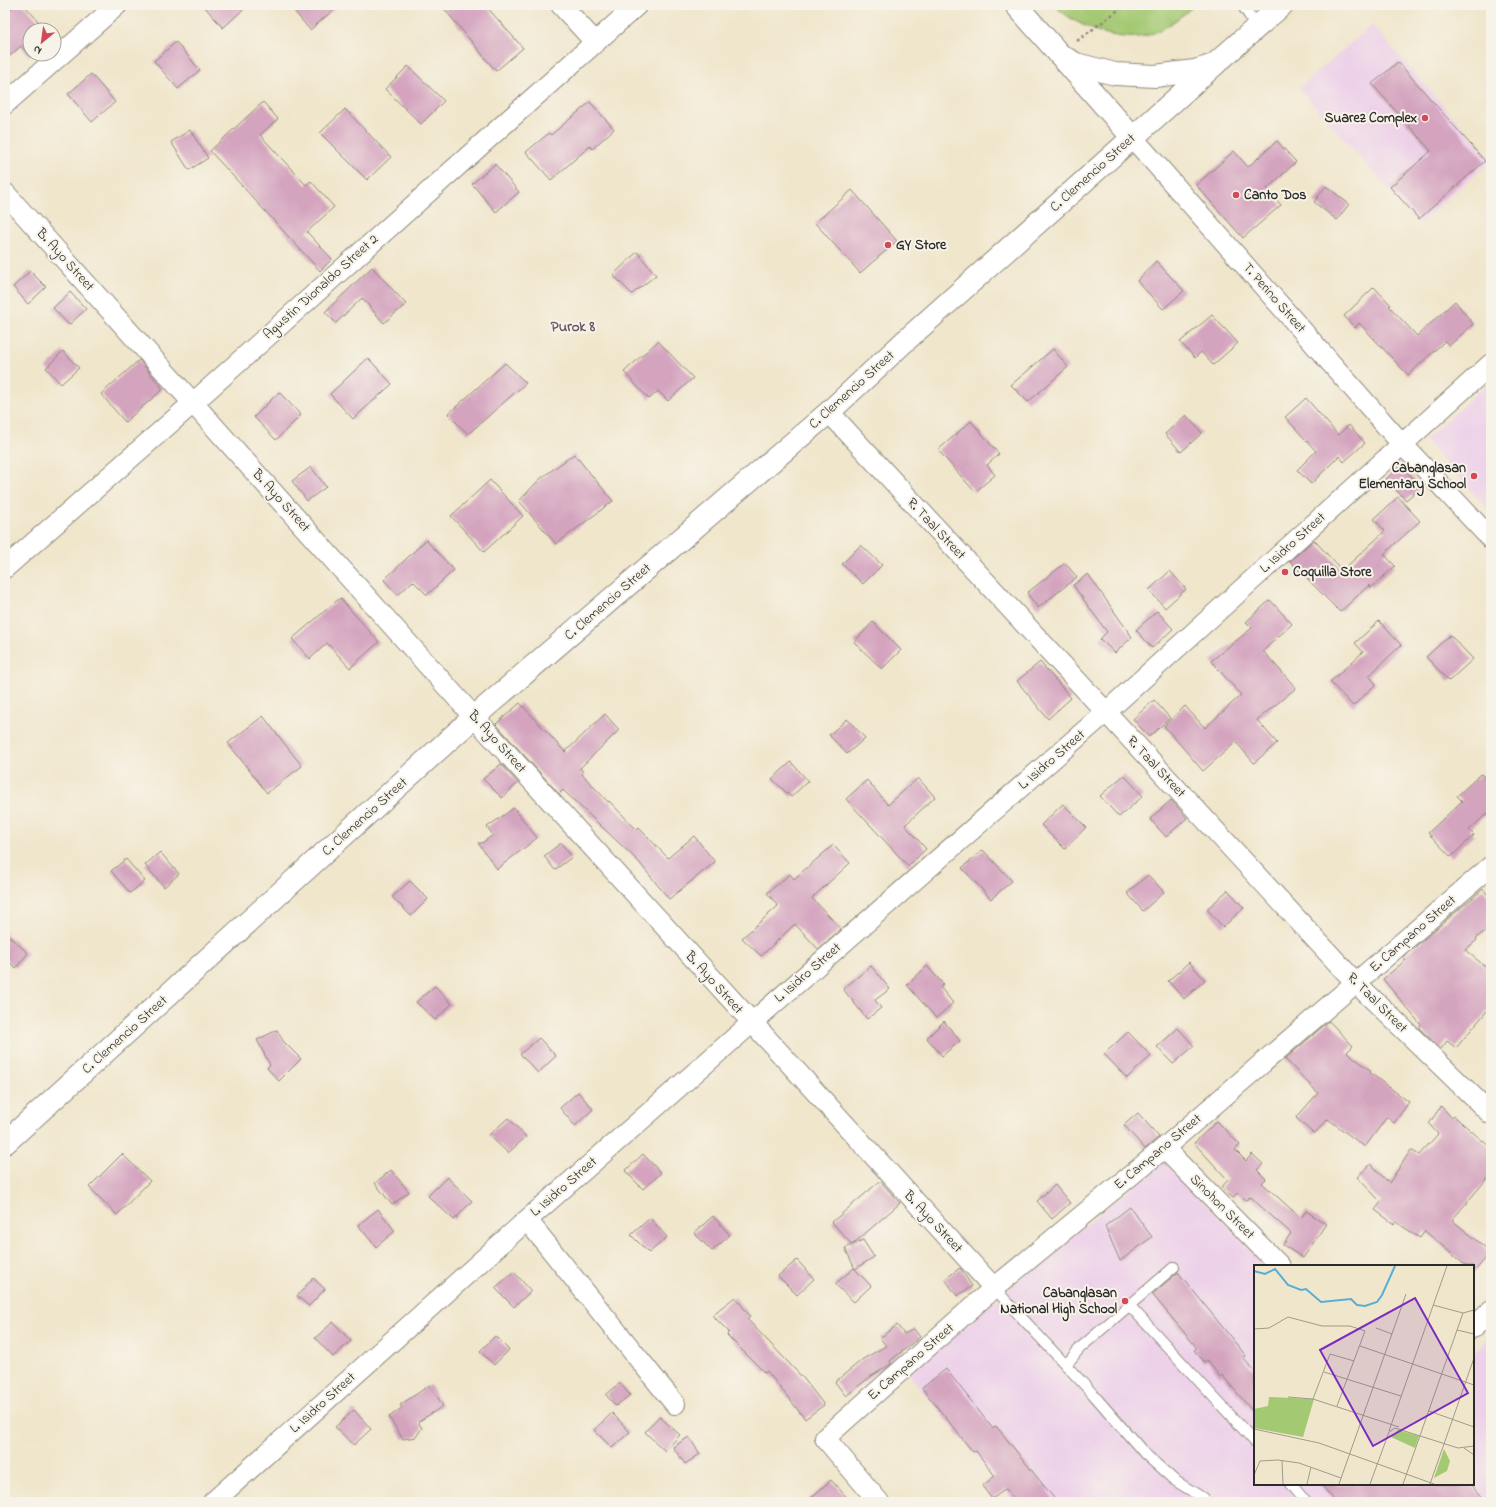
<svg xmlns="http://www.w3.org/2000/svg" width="1496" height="1507" viewBox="0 0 1496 1507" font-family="'Indie Flower',sans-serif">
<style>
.built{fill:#edd1e9}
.green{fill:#a4c973;stroke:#687a4f}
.building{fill:#d4a4bf}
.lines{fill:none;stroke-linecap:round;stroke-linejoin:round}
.lane-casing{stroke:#8e887c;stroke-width:12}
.street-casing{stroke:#8e887c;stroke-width:22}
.secondary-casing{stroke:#8e887c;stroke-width:24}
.primary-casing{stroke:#8e887c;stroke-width:24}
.path{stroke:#8e887c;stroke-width:2.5;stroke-dasharray:3 3;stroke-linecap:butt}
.lane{stroke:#fff;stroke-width:10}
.street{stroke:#fff;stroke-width:20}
.secondary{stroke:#fff;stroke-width:22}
.primary{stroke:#fff;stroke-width:22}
.poi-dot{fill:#d1495b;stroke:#f7f3e8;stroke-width:1.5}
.labels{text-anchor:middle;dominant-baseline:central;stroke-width:4;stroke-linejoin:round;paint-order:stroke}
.poi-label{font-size:14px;font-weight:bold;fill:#2b2b2b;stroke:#f7f3e8;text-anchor:end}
.street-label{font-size:14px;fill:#2b2b2b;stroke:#f7f3e8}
.neighbourhood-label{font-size:15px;font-weight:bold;fill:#66555f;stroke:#f7f3e8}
.inset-river{fill:none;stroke:#57aed4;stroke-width:2}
.inset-road{fill:none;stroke:#a19b8c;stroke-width:1}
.view{fill:#7b2cbf;fill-opacity:0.15;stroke:#7b2cbf;stroke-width:2}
.inset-edge{fill:none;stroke:#2b2b2b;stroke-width:2}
</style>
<rect width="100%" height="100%" fill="#f7f3e8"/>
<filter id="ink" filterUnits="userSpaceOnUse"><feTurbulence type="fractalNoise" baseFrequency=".025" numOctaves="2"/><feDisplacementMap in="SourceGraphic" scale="8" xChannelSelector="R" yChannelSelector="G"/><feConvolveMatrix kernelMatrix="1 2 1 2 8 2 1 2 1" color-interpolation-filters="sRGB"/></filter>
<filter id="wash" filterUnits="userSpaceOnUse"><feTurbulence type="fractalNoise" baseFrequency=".012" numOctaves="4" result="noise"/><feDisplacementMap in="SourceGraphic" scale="16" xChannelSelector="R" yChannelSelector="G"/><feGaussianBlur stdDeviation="0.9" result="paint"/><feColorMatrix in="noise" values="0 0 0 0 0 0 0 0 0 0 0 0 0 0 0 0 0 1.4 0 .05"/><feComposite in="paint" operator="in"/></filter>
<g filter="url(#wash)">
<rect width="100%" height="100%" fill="#f0e6cc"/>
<g class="built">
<path d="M 1372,25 L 1491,160 L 1419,224 L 1299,88 Z"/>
<path d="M 1491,380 L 1491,512 L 1425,440 Z"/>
<path d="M 1163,1161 L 1267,1266 L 1255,1266 L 1255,1484 L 1473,1484 L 1473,1353 L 1491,1336 L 1491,1502 L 1014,1502 L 908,1373 Z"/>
</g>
<path class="green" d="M 1054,5 L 1195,5 C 1180,17 1167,29 1148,35 C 1119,44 1075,26 1054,5 Z"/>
<g id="blocks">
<g class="building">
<path d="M 15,5 L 24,5 L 46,30 L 30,30 L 30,57 L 21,46 L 5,60 L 5,14 Z"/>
<path d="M 203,5 L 248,5 L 223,28 Z"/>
<path d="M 289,5 L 339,5 L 310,30 Z"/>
<path d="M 441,5 L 485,5 L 523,48 L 496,71 Z"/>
<path d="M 176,42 L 200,70 L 178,89 L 154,61 Z"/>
<path d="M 1398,62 L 1485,161 L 1419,219 L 1390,187 L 1431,151 L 1372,84 Z"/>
<path d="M 408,66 L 444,101 L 421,124 L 385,89 Z"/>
<path d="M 91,74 L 115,102 L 92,122 L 68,94 Z"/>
<path d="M 263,102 L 278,119 L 260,135 L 306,185 L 311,181 L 334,207 L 307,232 L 332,259 L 320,271 L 210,151 Z"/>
<path d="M 590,102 L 614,129 L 592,149 L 590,146 L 551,180 L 526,152 L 549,133 L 551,135 Z"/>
<path d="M 345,109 L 391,157 L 367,180 L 320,133 Z"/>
<path d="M 190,130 L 208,158 L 189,170 L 171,142 Z"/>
<path d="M 1277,141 L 1296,162 L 1267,189 L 1281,205 L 1243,238 L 1196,185 L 1234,151 L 1248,167 Z"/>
<path d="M 495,164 L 519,192 L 496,212 L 472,184 Z"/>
<path d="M 1326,186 L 1349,204 L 1337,220 L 1314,202 Z"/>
<path d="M 852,190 L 897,241 L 860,273 L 815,223 Z"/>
<path d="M 637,252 L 656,275 L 632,294 L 613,275 Z"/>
<path d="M 1156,261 L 1184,291 L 1163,309 L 1137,281 Z"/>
<path d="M 372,267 L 406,304 L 384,323 L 362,298 L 336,323 L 325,312 Z"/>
<path d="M 30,271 L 46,287 L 28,304 L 13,287 Z"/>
<path d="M 1374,287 L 1391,305 L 1389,306 L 1417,336 L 1455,301 L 1473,324 L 1449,346 L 1445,341 L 1408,375 L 1359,323 L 1355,328 L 1344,316 Z"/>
<path d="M 70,292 L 86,309 L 69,325 L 53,308 Z"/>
<path d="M 1212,315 L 1238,343 L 1213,365 L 1201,352 L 1195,358 L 1180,342 Z"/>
<path d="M 658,341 L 693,378 L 668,401 L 658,391 L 649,399 L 624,372 Z"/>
<path d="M 1053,349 L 1068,367 L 1028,402 L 1011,385 Z"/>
<path d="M 63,351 L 79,368 L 61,384 L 46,368 Z"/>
<path d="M 368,358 L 392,384 L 353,419 L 330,394 Z"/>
<path d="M 139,360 L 163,389 L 125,422 L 101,394 Z"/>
<path d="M 505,363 L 526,383 L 468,434 L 448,414 Z"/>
<path d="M 279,392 L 301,415 L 276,440 L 254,417 Z"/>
<path d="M 1306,398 L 1338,435 L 1349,425 L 1365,443 L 1344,462 L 1339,456 L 1311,484 L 1297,470 L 1316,451 L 1285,417 Z"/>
<path d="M 1186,415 L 1202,433 L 1181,452 L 1165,434 Z"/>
<path d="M 971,421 L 999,454 L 987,465 L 995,475 L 975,492 L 938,450 Z"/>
<path d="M 574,454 L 613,501 L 556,544 L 519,501 L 540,479 Z"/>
<path d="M 1401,465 L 1421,487 L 1406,500 L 1386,479 Z"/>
<path d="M 311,467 L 326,487 L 307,501 L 292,481 Z"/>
<path d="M 490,480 L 523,516 L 484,552 L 451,516 Z"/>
<path d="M 1398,497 L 1420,521 L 1384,554 L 1395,566 L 1371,588 L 1369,585 L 1340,612 L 1290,561 L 1314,540 L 1339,567 L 1341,566 L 1344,569 L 1385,531 L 1374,519 Z"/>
<path d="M 426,540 L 454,570 L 427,595 L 413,581 L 398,595 L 384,580 Z"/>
<path d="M 861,545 L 882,565 L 863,584 L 842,564 Z"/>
<path d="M 1065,563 L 1077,577 L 1038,608 L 1027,593 Z"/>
<path d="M 1170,571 L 1186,589 L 1165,608 L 1149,590 Z"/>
<path d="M 1088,574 L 1132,637 L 1115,653 L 1100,639 L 1107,632 L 1073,585 Z"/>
<path d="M 340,598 L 379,642 L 350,668 L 327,643 L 310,659 L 292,639 Z"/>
<path d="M 1270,600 L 1292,624 L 1263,651 L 1296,688 L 1257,720 L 1277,743 L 1254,763 L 1236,742 L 1203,771 L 1164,726 L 1185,706 L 1205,728 L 1241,695 L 1211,661 L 1252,628 L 1246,622 Z"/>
<path d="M 1157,611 L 1173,629 L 1152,648 L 1136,630 Z"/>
<path d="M 1379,621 L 1401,645 L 1369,676 L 1376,684 L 1353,706 L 1330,682 L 1363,652 L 1355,643 Z"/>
<path d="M 873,622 L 901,650 L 882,669 L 854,642 Z"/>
<path d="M 1450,635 L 1473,659 L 1449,681 L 1426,657 Z"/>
<path d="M 1040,662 L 1071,698 L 1048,719 L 1017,681 Z"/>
<path d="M 1154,700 L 1170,718 L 1149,737 L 1133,719 Z"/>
<path d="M 520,703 L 565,752 L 605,714 L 619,730 L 580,768 L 583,772 L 582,774 L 608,802 L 609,801 L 637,830 L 639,828 L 668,858 L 694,836 L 715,862 L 669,899 L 638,861 L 563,790 L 559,794 L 496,724 Z"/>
<path d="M 263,716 L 302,766 L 267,793 L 228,743 Z"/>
<path d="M 847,719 L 865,738 L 847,754 L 829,735 Z"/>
<path d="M 791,762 L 808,781 L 791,797 L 772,779 Z"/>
<path d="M 501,764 L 518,783 L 502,798 L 483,779 Z"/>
<path d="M 1481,774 L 1491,785 L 1491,810 L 1469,830 L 1474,835 L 1451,857 L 1428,833 L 1462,801 L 1457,796 Z"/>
<path d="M 1124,775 L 1143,796 L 1119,817 L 1100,796 Z"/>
<path d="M 918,778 L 935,797 L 905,825 L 926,849 L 908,866 L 846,799 L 867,780 L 888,805 Z"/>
<path d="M 1171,800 L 1187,818 L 1166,837 L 1150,819 Z"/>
<path d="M 1063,804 L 1086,827 L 1065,849 L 1041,825 Z"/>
<path d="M 514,808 L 537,838 L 497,869 L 478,843 L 482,843 L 493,835 L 487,827 Z"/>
<path d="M 561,843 L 572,857 L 555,870 L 544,856 Z"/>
<path d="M 833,845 L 850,863 L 812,898 L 841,929 L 818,949 L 795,924 L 761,956 L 742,938 L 778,906 L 767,893 L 790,874 L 794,879 Z"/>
<path d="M 983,850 L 1012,881 L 991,899 L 962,868 Z"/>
<path d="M 160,852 L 179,874 L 164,887 L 145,865 Z"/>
<path d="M 126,859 L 145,881 L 130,893 L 111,871 Z"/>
<path d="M 1148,875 L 1164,892 L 1143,911 L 1127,893 Z"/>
<path d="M 410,881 L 428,899 L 411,916 L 392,897 Z"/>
<path d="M 1483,889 L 1491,899 L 1491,927 L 1476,938 L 1477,940 L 1465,950 L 1491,971 L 1491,1006 L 1456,1048 L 1447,1041 L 1441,1049 L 1419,1028 L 1421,1025 L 1383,979 L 1406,960 L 1403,957 Z"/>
<path d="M 1228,890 L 1244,908 L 1223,927 L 1207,909 Z"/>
<path d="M 5,933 L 28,953 L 16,968 L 5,958 Z"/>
<path d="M 1189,962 L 1205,980 L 1184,999 L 1168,981 Z"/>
<path d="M 871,966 L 890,989 L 875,1000 L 881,1008 L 867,1019 L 843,989 Z"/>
<path d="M 927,966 L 943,984 L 940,987 L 953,1003 L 936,1018 L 907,985 Z"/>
<path d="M 435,986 L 452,1004 L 435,1020 L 416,1002 Z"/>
<path d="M 944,1021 L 960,1041 L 942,1056 L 927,1038 Z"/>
<path d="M 1329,1021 L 1353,1046 L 1347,1052 L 1371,1071 L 1370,1073 L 1409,1102 L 1394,1123 L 1387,1117 L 1365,1147 L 1328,1119 L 1314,1134 L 1296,1118 L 1318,1093 L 1285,1059 Z"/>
<path d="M 1178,1028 L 1194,1046 L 1173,1064 L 1157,1047 Z"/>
<path d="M 277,1030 L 283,1041 L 301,1059 L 279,1081 L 267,1068 L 270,1065 L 257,1040 Z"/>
<path d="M 1128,1032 L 1151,1056 L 1127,1078 L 1104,1054 Z"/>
<path d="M 539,1038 L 556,1056 L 538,1073 L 520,1054 Z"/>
<path d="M 578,1092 L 593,1109 L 575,1126 L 560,1108 Z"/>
<path d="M 1441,1106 L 1452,1118 L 1454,1116 L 1491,1148 L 1491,1174 L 1452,1220 L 1491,1252 L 1474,1272 L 1473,1266 L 1466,1266 L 1425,1231 L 1420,1238 L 1396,1222 L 1394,1224 L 1375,1210 L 1381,1202 L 1357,1177 L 1371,1164 L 1389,1183 L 1411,1150 L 1419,1155 L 1438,1134 L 1429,1124 Z"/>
<path d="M 1138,1113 L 1159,1137 L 1145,1149 L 1124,1125 Z"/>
<path d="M 508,1118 L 526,1137 L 508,1153 L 489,1135 Z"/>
<path d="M 1217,1121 L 1240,1145 L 1235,1150 L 1246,1161 L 1252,1154 L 1263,1164 L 1257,1170 L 1266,1179 L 1262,1183 L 1301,1218 L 1306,1211 L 1326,1224 L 1303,1258 L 1283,1245 L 1291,1233 L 1250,1197 L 1246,1200 L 1237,1193 L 1233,1198 L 1221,1188 L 1228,1180 L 1194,1143 Z"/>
<path d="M 122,1154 L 150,1181 L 117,1215 L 89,1187 Z"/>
<path d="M 643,1154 L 661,1173 L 643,1189 L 625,1171 Z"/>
<path d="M 391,1170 L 409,1192 L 392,1205 L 375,1183 Z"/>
<path d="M 447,1177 L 472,1201 L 454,1220 L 428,1196 Z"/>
<path d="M 880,1181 L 900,1203 L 852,1245 L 832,1222 Z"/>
<path d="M 1055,1185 L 1070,1203 L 1052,1219 L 1037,1201 Z"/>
<path d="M 1130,1207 L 1152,1237 L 1120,1261 L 1105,1226 Z"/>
<path d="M 378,1209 L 395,1231 L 376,1247 L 358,1225 Z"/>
<path d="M 713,1216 L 730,1235 L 712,1251 L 694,1233 Z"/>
<path d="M 650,1218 L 667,1237 L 649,1253 L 631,1235 Z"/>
<path d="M 863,1240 L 874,1257 L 855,1269 L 845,1248 Z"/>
<path d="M 797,1260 L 814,1279 L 797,1295 L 778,1276 Z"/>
<path d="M 854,1268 L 871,1286 L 854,1302 L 835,1284 Z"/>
<path d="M 960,1268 L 972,1286 L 957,1296 L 945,1279 Z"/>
<path d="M 514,1272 L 531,1291 L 514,1307 L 495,1288 Z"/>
<path d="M 1178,1272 L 1246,1356 L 1243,1358 L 1255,1372 L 1255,1414 L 1222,1375 L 1220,1377 L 1207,1360 L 1204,1362 L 1194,1350 L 1197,1348 L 1152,1294 Z"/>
<path d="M 313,1278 L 325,1289 L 309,1306 L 297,1296 Z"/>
<path d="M 735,1297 L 750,1316 L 747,1319 L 804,1379 L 824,1405 L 805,1419 L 767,1371 L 765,1373 L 727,1335 L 729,1332 L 712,1315 Z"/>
<path d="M 333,1322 L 351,1341 L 333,1357 L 315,1338 Z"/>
<path d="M 897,1325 L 904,1334 L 914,1329 L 920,1337 L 890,1361 L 891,1364 L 870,1377 L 846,1396 L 835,1382 L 863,1359 L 886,1346 L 880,1338 Z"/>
<path d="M 495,1336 L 509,1350 L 494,1365 L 480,1351 Z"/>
<path d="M 946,1369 L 993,1429 L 996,1426 L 1057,1502 L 1016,1502 L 1006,1489 L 992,1499 L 982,1486 L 995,1476 L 976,1451 L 973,1452 L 922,1388 Z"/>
<path d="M 620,1383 L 630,1395 L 616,1406 L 606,1395 Z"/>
<path d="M 430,1385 L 443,1406 L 418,1422 L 422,1428 L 416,1437 L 403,1439 L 389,1417 L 402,1408 L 400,1405 Z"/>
<path d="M 354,1410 L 371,1429 L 354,1445 L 335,1427 Z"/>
<path d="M 612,1413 L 630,1432 L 612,1448 L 594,1430 Z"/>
<path d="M 659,1416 L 680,1435 L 665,1451 L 645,1432 Z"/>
<path d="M 689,1437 L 700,1454 L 685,1464 L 673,1447 Z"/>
<path d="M 831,1480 L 851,1502 L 806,1502 Z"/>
<path d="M 1320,1484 L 1471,1484 L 1487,1502 L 1336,1502 Z"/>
</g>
</g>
</g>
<g filter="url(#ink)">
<use href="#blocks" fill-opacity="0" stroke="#8e887c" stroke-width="1"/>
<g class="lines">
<defs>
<g id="lane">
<path d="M 1242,5 L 1257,27"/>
<path d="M 994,1288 L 1092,1393 L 1145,1454 L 1174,1480 L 1203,1498"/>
<path d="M 1129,1305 L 1255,1442"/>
<path d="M 1066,1365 L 1080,1348 L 1174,1267"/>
<path d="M 1291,1484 L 1306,1502"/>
</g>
<g id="street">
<path d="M 561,5 L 595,42"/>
<path d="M 5,104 L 117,5"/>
<path d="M 1133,138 L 1402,444 L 1491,539"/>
<path d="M 5,193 L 474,717 L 994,1288"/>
<path d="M 829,412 L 1356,983 L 1491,1114"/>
<path d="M 5,568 L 193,403 L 637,5"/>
<path d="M 1164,1148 L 1280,1266"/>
<path d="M 527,1220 L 675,1404"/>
<path d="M 1473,1328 L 1491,1311"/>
<path d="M 213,1502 L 527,1220 L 1105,713 L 1491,364"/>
<path d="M 879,1502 L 825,1438 L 994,1288 L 1164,1148 L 1491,866"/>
</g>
<g id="secondary">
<path d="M 1060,55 L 1133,138"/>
<path d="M 5,1143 L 474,717 L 829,412 L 904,342 L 1214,65"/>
</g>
<path id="primary" d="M 1016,5 L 1060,55 L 1076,64 L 1115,74 L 1155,76 L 1195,71 L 1214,65 L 1282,5"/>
</defs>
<use href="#lane" class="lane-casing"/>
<use href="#street" class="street-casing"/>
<use href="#secondary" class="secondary-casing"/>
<use href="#primary" class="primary-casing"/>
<path class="path" d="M 1077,41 L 1125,5"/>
<use href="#lane" class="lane"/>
<use href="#street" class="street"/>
<use href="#secondary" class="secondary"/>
<use href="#primary" class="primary"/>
</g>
</g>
<g class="poi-dot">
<circle cx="1425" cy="118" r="4"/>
<circle cx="1236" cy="195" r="4"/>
<circle cx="888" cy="245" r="4"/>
<circle cx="1474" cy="476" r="4"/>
<circle cx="1285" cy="572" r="4"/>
<circle cx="1125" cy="1301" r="4"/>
</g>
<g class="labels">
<g class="poi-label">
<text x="1417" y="118">Suarez Complex</text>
<text x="1244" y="195" text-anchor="start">Canto Dos</text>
<text x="896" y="245" text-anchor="start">GY Store</text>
<text x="1466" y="468">Cabanglasan<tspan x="1466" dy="16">Elementary School</tspan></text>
<text x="1293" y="572" text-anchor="start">Coquilla Store</text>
<text x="1117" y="1293">Cabanglasan<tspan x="1117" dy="16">National High School</tspan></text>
</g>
<g class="street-label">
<text transform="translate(1093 173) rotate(-42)">C. Clemencio Street</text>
<text transform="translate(65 260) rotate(48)">B. Ayo Street</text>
<text transform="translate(321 287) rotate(-42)">Agustin Dionaldo Street 2</text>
<text transform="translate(1274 298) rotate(49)">T. Perino Street</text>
<text transform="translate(852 390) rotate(-42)">C. Clemencio Street</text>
<text transform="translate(281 501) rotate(48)">B. Ayo Street</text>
<text transform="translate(936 529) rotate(47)">R. Taal Street</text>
<text transform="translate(1293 543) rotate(-42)">L. Isidro Street</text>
<text transform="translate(608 602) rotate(-41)">C. Clemencio Street</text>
<text transform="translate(497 742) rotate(48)">B. Ayo Street</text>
<text transform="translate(1052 760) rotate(-41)">L. Isidro Street</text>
<text transform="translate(1156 767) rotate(47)">R. Taal Street</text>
<text transform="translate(365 817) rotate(-42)">C. Clemencio Street</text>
<text transform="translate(1413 934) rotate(-41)">E. Campano Street</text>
<text transform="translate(808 973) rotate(-41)">L. Isidro Street</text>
<text transform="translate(714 983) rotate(48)">B. Ayo Street</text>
<text transform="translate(1377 1003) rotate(45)">R. Taal Street</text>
<text transform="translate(125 1035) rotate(-42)">C. Clemencio Street</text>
<text transform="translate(1158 1152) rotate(-40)">E. Campano Street</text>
<text transform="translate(564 1187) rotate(-41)">L. Isidro Street</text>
<text transform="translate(1222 1207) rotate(45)">Sinohon Street</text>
<text transform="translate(933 1222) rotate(47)">B. Ayo Street</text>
<text transform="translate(911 1362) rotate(-41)">E. Campano Street</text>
<text transform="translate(323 1403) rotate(-42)">L. Isidro Street</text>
</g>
<g class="neighbourhood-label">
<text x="573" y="327">Purok 8</text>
</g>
</g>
<g transform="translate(1254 1265)">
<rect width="220" height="220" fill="#f0e6cc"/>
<path d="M 15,132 L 60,134 L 49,172 L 0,163 L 0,144 L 14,141 ZM 144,165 L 165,171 L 161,183 L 137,172 ZM 190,184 L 196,196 L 193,206 L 180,213 Z" fill="#a4c973"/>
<path class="inset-river" d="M 0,6 L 11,9 L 21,4 L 34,20 L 47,25 L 52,24 L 67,37 L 97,34 L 103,40 L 111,41 L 123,37 L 128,30 L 141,1"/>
<path class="inset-road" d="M 179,40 L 209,48 L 220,45M 122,63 L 138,69M 0,64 L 15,63 L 34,52 L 68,61 L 96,61 L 111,66 L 83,141M 203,65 L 220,69M 106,81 L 220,120M 70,107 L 147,131M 34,132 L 59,134 L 145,162M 59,134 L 76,89 L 100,96M 175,146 L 220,162M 0,164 L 65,178 L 180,219M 135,166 L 193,1M 210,183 L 220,190M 28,195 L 29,219M 0,210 L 6,196 L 24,195 L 45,198 L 87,213M 53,219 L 57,202M 85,219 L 152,29M 116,219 L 135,167 L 141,163 L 204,183 L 220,181M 149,219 L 209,48M 176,219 L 220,93"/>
<path class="view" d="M 161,33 L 214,128 L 119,181 L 66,85 Z"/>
<rect width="220" height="220" class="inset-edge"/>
</g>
<rect width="1496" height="1507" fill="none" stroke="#f7f3e8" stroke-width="20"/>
<g transform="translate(42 42) rotate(209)"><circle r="19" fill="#f7f3e8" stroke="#a5a39c"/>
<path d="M0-3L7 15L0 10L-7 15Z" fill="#d1495b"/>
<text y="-6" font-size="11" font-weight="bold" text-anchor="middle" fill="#2b2b2b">N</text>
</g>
</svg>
